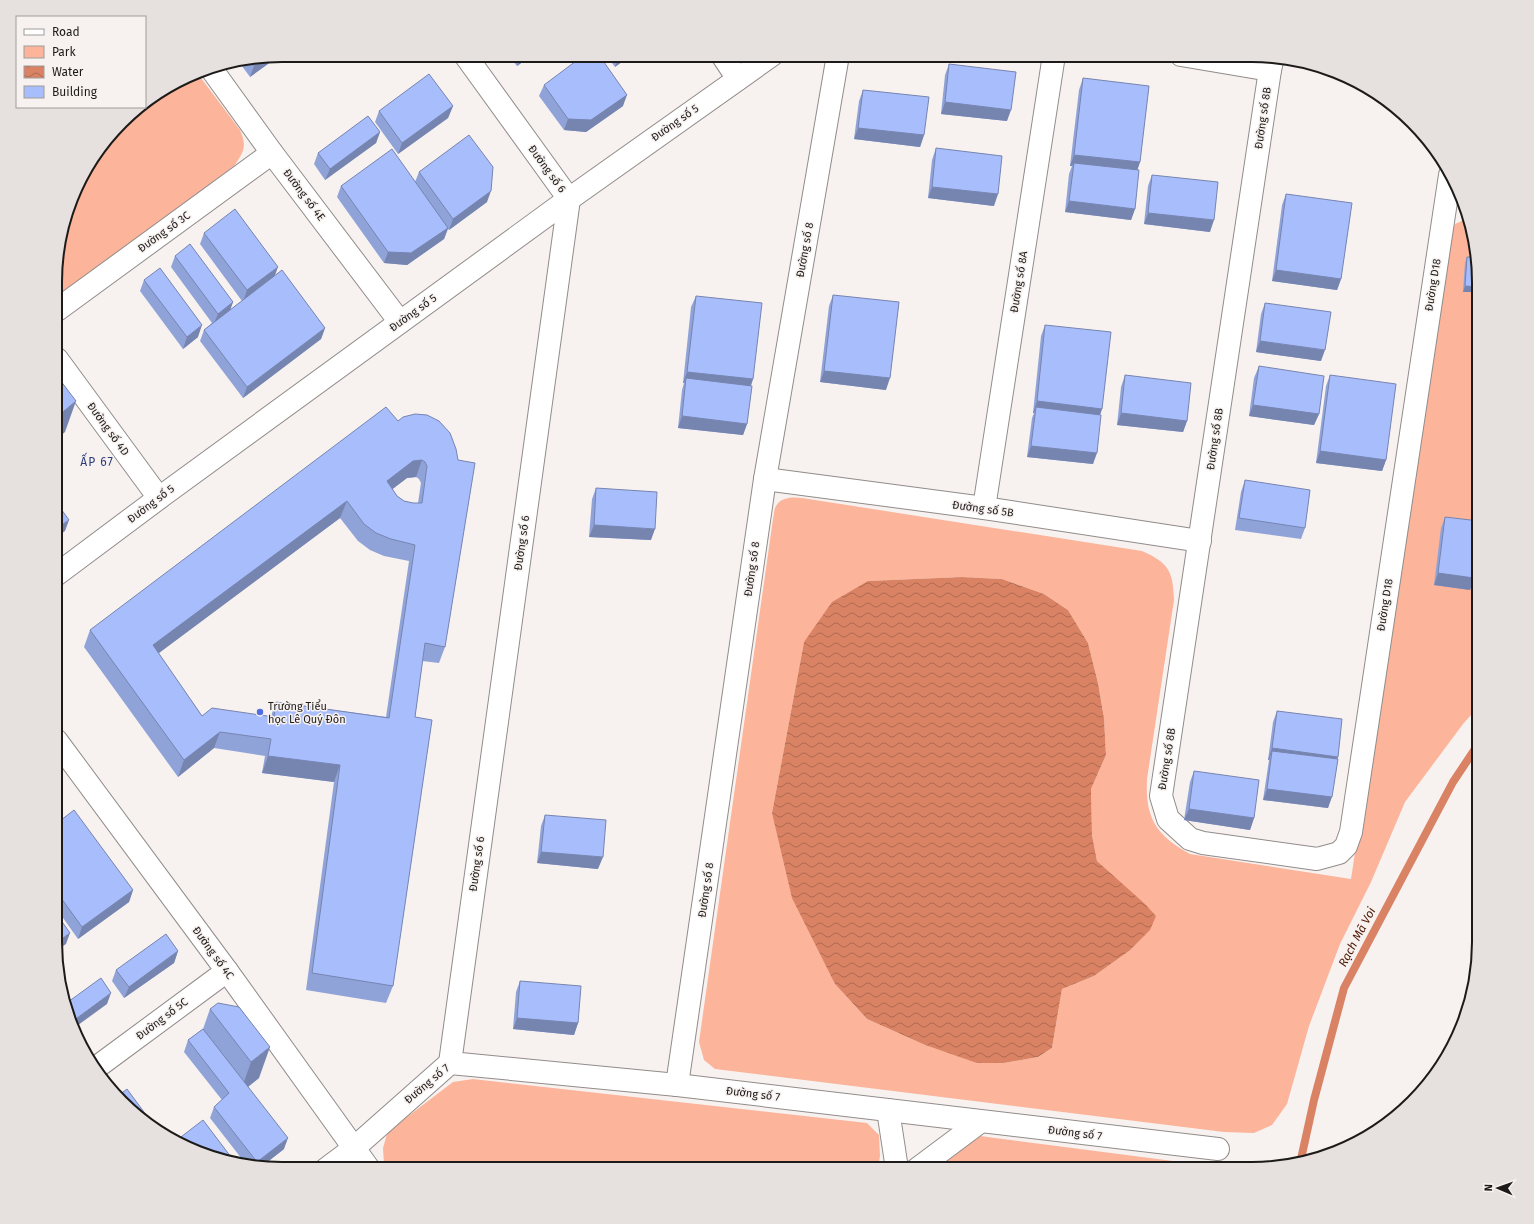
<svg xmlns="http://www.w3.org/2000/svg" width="1534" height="1224" viewBox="0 0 1534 1224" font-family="'Fira Sans',sans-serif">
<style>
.green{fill:#fcb49b;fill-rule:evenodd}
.water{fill:url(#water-waves)}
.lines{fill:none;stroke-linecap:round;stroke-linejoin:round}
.stream{stroke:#d98364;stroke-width:8}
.minor-casing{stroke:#918c8a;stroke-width:24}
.minor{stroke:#fff;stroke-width:22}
.wall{fill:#90a3d9;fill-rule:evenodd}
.shaded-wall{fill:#7684b0}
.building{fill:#a8bdfc;stroke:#7684b0;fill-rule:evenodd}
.poi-dot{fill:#506de2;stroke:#f7f2f0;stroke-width:1.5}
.labels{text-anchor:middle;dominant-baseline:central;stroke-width:3;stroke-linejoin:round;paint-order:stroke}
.street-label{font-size:11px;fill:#1d1b1a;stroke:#f7f2f0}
.poi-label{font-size:11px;fill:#1d1b1a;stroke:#f7f2f0;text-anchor:start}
.neighbourhood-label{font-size:12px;letter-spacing:1px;fill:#2e3e78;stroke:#f7f2f0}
.water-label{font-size:12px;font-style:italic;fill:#4f1904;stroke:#f7f2f0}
.rim{fill:none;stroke:#1d1b1a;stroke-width:2}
</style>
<defs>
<pattern id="water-waves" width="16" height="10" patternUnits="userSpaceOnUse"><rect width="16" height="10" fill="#d98364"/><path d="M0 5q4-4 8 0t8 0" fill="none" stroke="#af6a52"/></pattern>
</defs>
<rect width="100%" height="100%" fill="#f7f2f0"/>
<g class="green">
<path d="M 198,74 L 240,130 C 247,146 244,151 235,165 L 57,301 L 57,252 L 85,169 L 133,111 L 140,107 L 145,107 L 145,104 Z"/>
<path d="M 1466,219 L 1479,282 L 1479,706 L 1463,724 L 1405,802 L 1371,882 L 1340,944 L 1309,1026 L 1287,1104 L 1272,1125 L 1254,1133 L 1224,1132 L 715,1069 L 704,1060 L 699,1042 L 773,519 C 774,515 774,509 776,506 C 781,497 793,497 802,498 L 1142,551 C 1169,563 1173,571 1174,600 L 1147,779 C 1145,818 1156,835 1190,854 L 1351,879 L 1449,237 L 1455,224 ZM 962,577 L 1002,579 L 1044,594 L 1068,610 L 1088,643 L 1098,683 L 1104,718 L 1106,755 L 1091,789 L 1092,835 L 1097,861 L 1117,880 L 1129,951 L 1094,976 L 1062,989 L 1052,1048 L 1038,1057 L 1004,1063 L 977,1062 L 925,1045 L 867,1019 L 835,984 L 772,813 L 804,642 L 868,581 Z"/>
<path d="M 473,1079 L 867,1123 L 879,1135 L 880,1156 L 878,1169 L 387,1169 L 384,1164 L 383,1148 L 387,1134 L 403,1120 L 453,1082 Z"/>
<path d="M 980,1136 L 1235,1169 L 936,1169 Z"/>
</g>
<path class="water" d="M 962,577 L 1002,579 L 1044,594 L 1068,610 L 1088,643 L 1098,683 L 1104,718 L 1106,755 L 1091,789 L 1092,835 L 1097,861 L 1145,904 L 1156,916 L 1150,930 L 1129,951 L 1094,976 L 1062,989 L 1052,1048 L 1038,1057 L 1004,1063 L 977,1063 L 925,1045 L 867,1019 L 835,984 L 792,898 L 772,813 L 804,642 L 832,602 L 868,581 Z"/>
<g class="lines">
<path class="stream" d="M 1301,1159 L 1314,1100 L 1344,988 L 1453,782 L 1479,743"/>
<defs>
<g id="minor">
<path d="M 722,55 L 738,79"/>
<path d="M 1181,55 L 1270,70"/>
<path d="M 1273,57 L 1270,70 L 1161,796 L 1168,819 L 1190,839 L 1203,843 L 1317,859 L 1339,853 L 1346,846 L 1351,832 L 1450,175"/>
<path d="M 210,67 L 272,153 L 400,322"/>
<path d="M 57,310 L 272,153"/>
<path d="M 57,359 L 159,498"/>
<path d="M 765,479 L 984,508 L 1200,541"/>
<path d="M 984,508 L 1054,55"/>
<path d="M 56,575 L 159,498 L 569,199 L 772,55"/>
<path d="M 56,740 L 227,971 L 369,1169"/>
<path d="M 450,1063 L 569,199 L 465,55"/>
<path d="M 97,1067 L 227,971"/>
<path d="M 677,1085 L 765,479 L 838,55"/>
<path d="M 888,1110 L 897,1169"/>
<path d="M 326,1169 L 354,1148 L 450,1063 L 677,1085 L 1218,1149"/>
<path d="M 917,1169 L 980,1122"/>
</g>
</defs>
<use href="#minor" class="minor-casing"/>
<use href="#minor" class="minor"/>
</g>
<g class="wall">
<path d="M 508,55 L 532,55 L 517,66 Z"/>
<path d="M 606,55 L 631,55 L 615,67 Z"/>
<path d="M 279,56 L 250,77 L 239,62 Z"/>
<path d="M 949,64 L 1007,121 L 941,114 L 945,75 Z"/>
<path d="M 1083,78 L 1140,162 L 1137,170 L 1135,209 L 1131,220 L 1065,212 L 1069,174 L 1072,166 L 1070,166 L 1079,90 Z"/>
<path d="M 544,85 L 623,106 L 586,132 L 564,130 L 539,96 Z"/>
<path d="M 863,90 L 924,135 L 920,147 L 854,139 L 859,101 Z"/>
<path d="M 453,106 L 448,118 L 398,154 L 375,122 L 379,111 Z"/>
<path d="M 380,132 L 376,143 L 325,180 L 314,164 L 318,153 Z"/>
<path d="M 936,148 L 994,206 L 928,198 L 932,160 Z"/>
<path d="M 419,172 L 487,202 L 449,230 L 448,229 L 444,239 L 407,265 L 384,263 L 337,197 L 341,186 L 415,182 Z"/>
<path d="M 1152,175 L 1210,232 L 1144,224 L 1148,186 Z"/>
<path d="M 1286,194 L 1341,279 L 1337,290 L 1272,281 L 1282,205 Z"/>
<path d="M 204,233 L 275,276 L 325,328 L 321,339 L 243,398 L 200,341 L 204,330 L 212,323 L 171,267 L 175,256 L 233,302 L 230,310 L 242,301 L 200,244 Z"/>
<path d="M 1467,257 L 1479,282 L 1463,292 L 1465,263 Z"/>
<path d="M 144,280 L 198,337 L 183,349 L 140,291 Z"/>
<path d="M 833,295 L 886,390 L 820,382 L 829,306 Z"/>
<path d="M 696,296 L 753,379 L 751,386 L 747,424 L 743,435 L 678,428 L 682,390 L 684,383 L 683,383 L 691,307 Z"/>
<path d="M 1265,303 L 1321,361 L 1256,352 L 1261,314 Z"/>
<path d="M 1045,325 L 1102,409 L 1100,415 L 1093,464 L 1027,457 L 1032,418 L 1034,413 L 1033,413 L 1041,336 Z"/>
<path d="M 1259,366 L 1319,414 L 1314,425 L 1249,416 L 1254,378 Z"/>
<path d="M 1125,375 L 1187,421 L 1183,432 L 1117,425 L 1121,387 Z"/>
<path d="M 1330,375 L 1386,460 L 1382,471 L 1316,463 L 1326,386 Z"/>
<path d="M 427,415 L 445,647 L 439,663 L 422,661 L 415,717 L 393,986 L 386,1003 L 306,990 L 334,782 L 262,773 L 265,756 L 214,748 L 178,777 L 84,647 L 90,630 L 398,421 ZM 416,477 L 419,479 L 421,483 L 418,503 L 413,503 L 404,501 L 397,496 L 392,489 L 407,478 ZM 340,518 L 358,541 L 370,550 L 384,556 L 409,561 L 386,717 L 276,702 L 271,716 L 202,716 L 158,653 Z"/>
<path d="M 1245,480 L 1305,528 L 1301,539 L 1235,530 L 1241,492 Z"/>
<path d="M 596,488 L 651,540 L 589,537 L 592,499 Z"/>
<path d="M 1445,517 L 1474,578 L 1470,590 L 1434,585 L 1441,528 Z"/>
<path d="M 1277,711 L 1337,759 L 1328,808 L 1263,800 L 1269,760 L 1268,760 L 1273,722 Z"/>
<path d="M 1194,771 L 1254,818 L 1250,830 L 1184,820 L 1190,782 Z"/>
<path d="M 545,815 L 598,869 L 537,863 L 541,826 Z"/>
<path d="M 56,824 L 133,890 L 129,902 L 78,939 L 56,908 Z"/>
<path d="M 178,951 L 174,963 L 124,998 L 112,981 L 116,970 Z"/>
<path d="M 520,981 L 578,1023 L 574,1035 L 513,1029 L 516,992 Z"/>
<path d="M 239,1007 L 259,1078 L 248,1087 L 284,1149 L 261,1167 L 245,1163 L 210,1118 L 214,1107 L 222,1100 L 184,1052 L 188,1040 L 203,1029 L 210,1009 Z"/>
</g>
<g class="shaded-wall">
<path d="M 521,55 L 532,55 L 517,66 Z"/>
<path d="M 619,55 L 631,55 L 615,67 L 619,56 Z"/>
<path d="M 279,56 L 250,77 L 254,66 L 265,58 Z"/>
<path d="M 627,95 L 623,106 L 586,132 L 564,130 L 568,119 Z"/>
<path d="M 945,102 L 1011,110 L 1007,121 L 941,114 Z"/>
<path d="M 453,106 L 448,118 L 398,154 L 402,143 Z"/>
<path d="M 858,128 L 924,135 L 920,147 L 854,139 Z"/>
<path d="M 380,132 L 376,143 L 325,180 L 330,169 Z"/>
<path d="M 1074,155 L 1140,162 L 1136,174 L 1074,163 L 1072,166 L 1070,166 Z"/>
<path d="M 932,187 L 998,194 L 994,206 L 928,198 Z"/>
<path d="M 491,191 L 487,202 L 449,230 L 453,219 Z"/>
<path d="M 1069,201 L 1135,209 L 1131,220 L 1065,212 Z"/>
<path d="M 1148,213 L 1214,220 L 1210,232 L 1144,224 Z"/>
<path d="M 448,228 L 444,239 L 407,265 L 384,263 L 388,252 Z"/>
<path d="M 278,267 L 274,278 L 243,302 L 247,290 Z"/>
<path d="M 1276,270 L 1341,279 L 1337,290 L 1272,281 Z"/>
<path d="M 1465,286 L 1479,287 L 1479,292 L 1463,292 Z"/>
<path d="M 233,302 L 229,313 L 213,325 L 218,314 Z"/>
<path d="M 202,325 L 198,337 L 183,349 L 187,337 Z"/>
<path d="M 325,328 L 321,339 L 243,398 L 247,387 Z"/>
<path d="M 1260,341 L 1325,350 L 1321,361 L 1256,352 Z"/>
<path d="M 824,371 L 890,378 L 886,390 L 820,382 Z"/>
<path d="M 687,372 L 753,379 L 749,390 L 686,378 L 684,383 L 683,383 Z"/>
<path d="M 76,401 L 65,432 L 57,439 L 57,419 L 58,416 Z"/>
<path d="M 1037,401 L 1102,409 L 1098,420 L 1036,407 L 1034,413 L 1033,413 Z"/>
<path d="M 1253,405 L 1319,414 L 1314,425 L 1249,416 Z"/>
<path d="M 1121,413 L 1187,421 L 1183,432 L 1117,425 Z"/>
<path d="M 682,416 L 747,424 L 743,435 L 678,428 Z"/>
<path d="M 1031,446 L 1097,453 L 1093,464 L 1027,457 Z"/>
<path d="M 1320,451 L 1386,460 L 1382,471 L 1316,463 Z"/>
<path d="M 422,460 L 416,477 L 407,478 L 381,498 L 387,481 L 413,461 Z"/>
<path d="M 347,501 L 340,518 L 147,662 L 153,645 Z"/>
<path d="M 69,520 L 65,531 L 56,538 L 56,529 Z"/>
<path d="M 594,525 L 655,529 L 651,540 L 589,537 Z"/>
<path d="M 1438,573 L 1474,578 L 1470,590 L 1434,585 Z"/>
<path d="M 220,732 L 214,748 L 178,777 L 184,760 Z"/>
<path d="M 1272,748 L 1338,757 L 1334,768 L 1272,751 L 1269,760 L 1268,760 Z"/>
<path d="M 268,756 L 340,765 L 334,782 L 262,773 Z"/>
<path d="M 1267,789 L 1332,797 L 1328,808 L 1263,800 Z"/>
<path d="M 1189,809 L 1254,818 L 1250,830 L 1184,820 Z"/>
<path d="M 541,852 L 603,857 L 598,869 L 537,863 Z"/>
<path d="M 133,890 L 129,902 L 78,939 L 82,927 Z"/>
<path d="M 70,933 L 66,944 L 56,951 L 56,943 Z"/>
<path d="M 178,951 L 174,963 L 124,998 L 129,987 Z"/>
<path d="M 111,993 L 107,1004 L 74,1028 L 73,1021 Z"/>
<path d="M 517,1018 L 578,1023 L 574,1035 L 513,1029 Z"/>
<path d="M 270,1047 L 259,1078 L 240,1093 L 251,1062 Z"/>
<path d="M 288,1138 L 284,1149 L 261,1167 L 256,1166 L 257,1162 Z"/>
</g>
<g class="building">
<path d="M 584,55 L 599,55 L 627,95 L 591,120 L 568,119 L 544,85 Z"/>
<path d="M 265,58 L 254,66 L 250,60 Z"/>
<path d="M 949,64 L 1016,72 L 1011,110 L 945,102 Z"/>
<path d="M 429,74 L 453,106 L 402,143 L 379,111 Z"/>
<path d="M 1083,78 L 1149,86 L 1140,162 L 1074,155 Z"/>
<path d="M 863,90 L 929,97 L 924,135 L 858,128 Z"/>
<path d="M 368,116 L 380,132 L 330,169 L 318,153 Z"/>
<path d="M 469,135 L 493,167 L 491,191 L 453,219 L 419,172 Z"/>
<path d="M 936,148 L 1002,156 L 998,194 L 932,187 Z"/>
<path d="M 392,149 L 448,228 L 411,253 L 388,252 L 341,186 Z"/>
<path d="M 1074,163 L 1139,170 L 1135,209 L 1069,201 Z"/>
<path d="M 1152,175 L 1218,182 L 1214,220 L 1148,213 Z"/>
<path d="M 1286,194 L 1352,203 L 1341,279 L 1276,270 Z"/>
<path d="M 235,209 L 278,267 L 247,290 L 204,233 Z"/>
<path d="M 190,244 L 233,302 L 218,314 L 175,256 Z"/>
<path d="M 1467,257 L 1474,257 L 1479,282 L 1479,287 L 1465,286 Z"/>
<path d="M 160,268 L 202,325 L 187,337 L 144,280 Z"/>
<path d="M 282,270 L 325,328 L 247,387 L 204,330 Z"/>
<path d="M 833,295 L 899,302 L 890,378 L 824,371 Z"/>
<path d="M 696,296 L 762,303 L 753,379 L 687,372 Z"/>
<path d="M 1265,303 L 1331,312 L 1325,350 L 1260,341 Z"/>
<path d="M 1045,325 L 1111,332 L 1102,409 L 1037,401 Z"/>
<path d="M 1259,366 L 1324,376 L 1319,414 L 1253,405 Z"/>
<path d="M 1125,375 L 1191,383 L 1187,421 L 1121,413 Z"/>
<path d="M 1330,375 L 1396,384 L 1386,460 L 1320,451 Z"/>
<path d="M 57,376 L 76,401 L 58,416 L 57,415 Z"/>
<path d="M 686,378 L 752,386 L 747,424 L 682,416 Z"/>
<path d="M 386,407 L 398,421 L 403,417 L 415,414 L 427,415 L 439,421 L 450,433 L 456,449 L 458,460 L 475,463 L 445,647 L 425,643 L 415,717 L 432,720 L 393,986 L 312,973 L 340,765 L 268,756 L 271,739 L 220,732 L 184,760 L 90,630 ZM 422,460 L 425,462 L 427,466 L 422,503 L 413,503 L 404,501 L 397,496 L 387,481 L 413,461 ZM 347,501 L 364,524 L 376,533 L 391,539 L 415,545 L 389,718 L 276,702 L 274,717 L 212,708 L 202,716 L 153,645 Z"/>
<path d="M 1036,407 L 1101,415 L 1097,453 L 1031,446 Z"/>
<path d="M 1245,480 L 1310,490 L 1305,528 L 1239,518 Z"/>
<path d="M 596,488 L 657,492 L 655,529 L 594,525 Z"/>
<path d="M 56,502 L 69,520 L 56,529 Z"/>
<path d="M 1445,517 L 1479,521 L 1479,543 L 1474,578 L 1438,573 Z"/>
<path d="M 1277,711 L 1342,719 L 1338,757 L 1272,748 Z"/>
<path d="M 1272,751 L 1338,759 L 1332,797 L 1267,789 Z"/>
<path d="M 1194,771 L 1259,780 L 1254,818 L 1189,809 Z"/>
<path d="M 74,810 L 133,890 L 82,927 L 56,891 L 56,824 Z"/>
<path d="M 545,815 L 606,820 L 603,857 L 541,852 Z"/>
<path d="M 58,916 L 70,933 L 56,943 L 56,918 Z"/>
<path d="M 166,934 L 178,951 L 129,987 L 116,970 Z"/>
<path d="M 101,978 L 111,993 L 73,1021 L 68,1002 Z"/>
<path d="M 520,981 L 581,986 L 578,1023 L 517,1018 Z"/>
<path d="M 218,1003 L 239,1007 L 270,1047 L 251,1062 L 210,1009 Z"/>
<path d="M 203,1029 L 288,1138 L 257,1162 L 214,1107 L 229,1093 L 188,1040 Z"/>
<path d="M 127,1089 L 155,1127 L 132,1113 L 119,1095 Z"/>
<path d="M 203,1120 L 234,1161 L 195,1152 L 177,1140 Z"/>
</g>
<circle class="poi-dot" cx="260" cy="712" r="4"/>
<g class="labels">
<g class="street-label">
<text transform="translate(1263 118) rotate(-82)">Đường số 8B</text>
<text transform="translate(675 123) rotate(-35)">Đường số 5</text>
<text transform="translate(547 169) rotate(54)">Đường số 6</text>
<text transform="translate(304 195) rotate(53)">Đường số 4E</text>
<text transform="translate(164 232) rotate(-36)">Đường số 3C</text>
<text transform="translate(805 250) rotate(-80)">Đường số 8</text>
<text transform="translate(1019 282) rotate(-81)">Đường số 8A</text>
<text transform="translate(1433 285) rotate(-81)">Đường D18</text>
<text transform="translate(413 313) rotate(-36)">Đường số 5</text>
<text transform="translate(108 429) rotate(54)">Đường số 4D</text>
<text transform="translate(1215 439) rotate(-82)">Đường số 8B</text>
<text transform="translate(151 504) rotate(-37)">Đường số 5</text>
<text transform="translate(983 509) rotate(8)">Đường số 5B</text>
<text transform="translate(522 543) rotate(-82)">Đường số 6</text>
<text transform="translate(752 569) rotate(-82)">Đường số 8</text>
<text transform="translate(1385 605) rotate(-81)">Đường D18</text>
<text transform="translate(1167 759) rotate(-81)">Đường số 8B</text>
<text transform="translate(477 864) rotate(-82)">Đường số 6</text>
<text transform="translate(706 890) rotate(-82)">Đường số 8</text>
<text transform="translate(213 953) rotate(54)">Đường số 4C</text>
<text transform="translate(162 1019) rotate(-37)">Đường số 5C</text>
<text transform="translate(427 1084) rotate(-40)">Đường số 7</text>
<text transform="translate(753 1094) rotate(7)">Đường số 7</text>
<text transform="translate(1075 1133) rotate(7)">Đường số 7</text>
</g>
<g class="poi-label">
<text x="268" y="706">Trường Tiểu<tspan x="268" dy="13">học Lê Quý Đôn</tspan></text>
</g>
<g class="neighbourhood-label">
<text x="97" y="462">ẤP 67</text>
</g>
<g class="water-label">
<text transform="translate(1357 937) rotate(-62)">Rạch Mã Voi</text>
</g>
</g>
<path d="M0 0H1534V1224H0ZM282 62H1252A220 220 0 0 1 1472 282V942A220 220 0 0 1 1252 1162H282A220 220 0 0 1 62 942V282A220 220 0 0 1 282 62Z" fill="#e6e1df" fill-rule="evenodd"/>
<path class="rim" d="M282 62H1252A220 220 0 0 1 1472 282V942A220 220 0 0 1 1252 1162H282A220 220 0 0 1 62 942V282A220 220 0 0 1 282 62Z"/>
<rect x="16" y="16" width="130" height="92" fill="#f7f2f0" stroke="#a09c9a"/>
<rect x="24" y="29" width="20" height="6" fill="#ffffff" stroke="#a09c9a"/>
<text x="52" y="36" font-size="12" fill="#1d1b1a">Road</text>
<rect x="24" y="46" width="20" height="12" fill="#fcb49b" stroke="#a09c9a"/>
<text x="52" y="56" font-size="12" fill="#1d1b1a">Park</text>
<rect x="24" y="66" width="20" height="12" fill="url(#water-waves)" stroke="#a09c9a"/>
<text x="52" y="76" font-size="12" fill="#1d1b1a">Water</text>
<rect x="24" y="86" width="20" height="12" fill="#a8bdfc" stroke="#a09c9a"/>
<text x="52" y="96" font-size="12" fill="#1d1b1a">Building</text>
<g transform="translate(1498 1188) rotate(272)" stroke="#f7f2f0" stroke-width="3" paint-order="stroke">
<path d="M0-3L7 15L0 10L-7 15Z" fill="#1d1b1a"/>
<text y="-6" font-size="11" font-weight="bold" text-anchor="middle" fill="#1d1b1a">N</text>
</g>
</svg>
